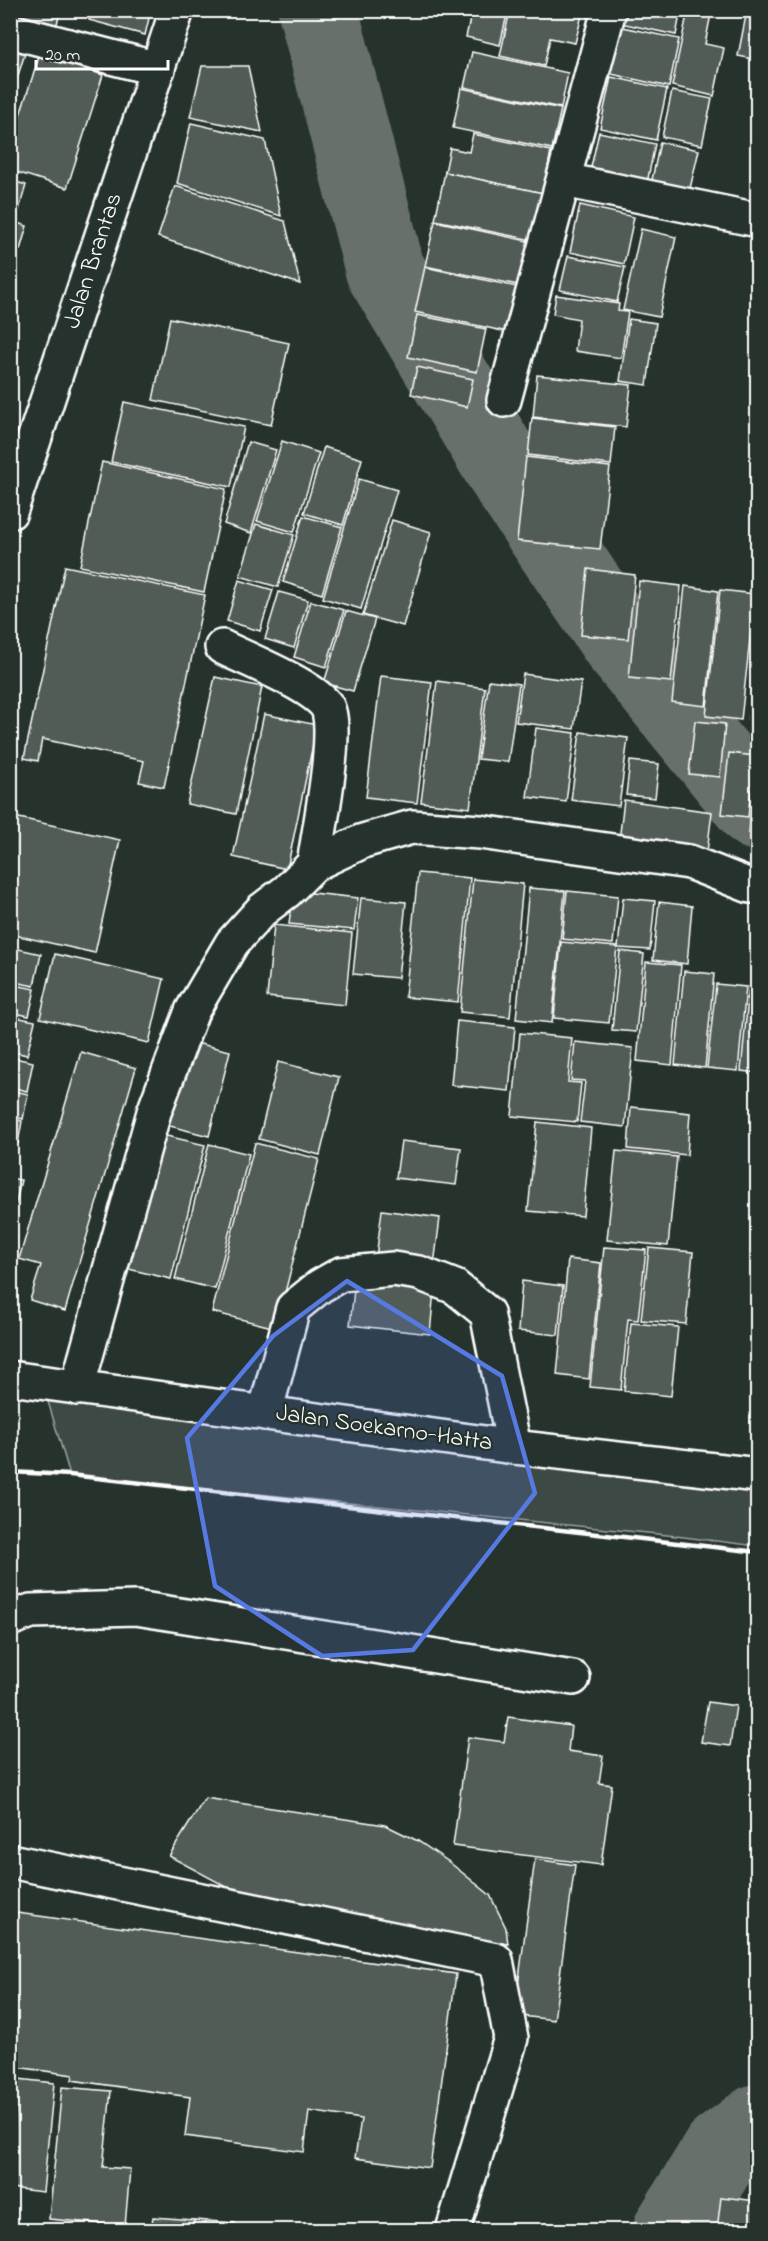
<svg xmlns="http://www.w3.org/2000/svg" width="768" height="2241" viewBox="0 0 768 2241" font-family="'Indie Flower',sans-serif">
<style>
.green{fill:#3e4944;stroke:#9ea4a2;stroke-width:1.5}
.lines{fill:none;stroke-linecap:round;stroke-linejoin:round}
.river{stroke:#67706c;stroke-width:80}
.building{fill:#515c57;stroke:#fff;stroke-width:1.5}
.minor-casing{stroke:#fff;stroke-width:38}
.major-casing{stroke:#fff;stroke-width:38}
.highway-casing{stroke:#fff;stroke-width:38}
.minor{stroke:#26332d;stroke-width:33}
.major{stroke:#26332d;stroke-width:33}
.highway{stroke:#26332d;stroke-width:33}
.rail{stroke:#fff;stroke-width:4.5}
.marked{fill:#567ae2;fill-opacity:0.2;stroke:#567ae2;stroke-width:4.5;stroke-linejoin:round}
.labels{text-anchor:middle;dominant-baseline:central;stroke-width:4.5;stroke-linejoin:round;paint-order:stroke}
.street-label{font-size:24px;fill:#fff;stroke:#26332d}
</style>
<rect width="100%" height="100%" fill="#26332d"/>
<filter id="ink" filterUnits="userSpaceOnUse"><feTurbulence type="fractalNoise" baseFrequency=".0167" numOctaves="2"/><feDisplacementMap in="SourceGraphic" scale="12" xChannelSelector="R" yChannelSelector="G"/><feConvolveMatrix kernelMatrix="1 2 1 2 8 2 1 2 1" color-interpolation-filters="sRGB"/></filter>
<g filter="url(#ink)">
<path class="green" d="M 43,1385 L 757,1485 L 757,1546 L 667,1535 L 70,1475 Z"/>
<g class="lines">
<g class="river">
<path d="M 318,10 L 385,270 L 513,483 L 624,647 L 758,811"/>
<path d="M 673,2230 L 721,2152 L 758,2124"/>
</g>
</g>
<g class="building">
<path d="M 10,10 L 61,10 L 55,30 L 10,18 Z"/>
<path d="M 92,10 L 151,10 L 145,35 L 89,20 Z"/>
<path d="M 472,10 L 508,10 L 500,45 L 466,37 Z"/>
<path d="M 510,10 L 583,11 L 575,43 L 550,38 L 544,66 L 500,56 Z"/>
<path d="M 619,10 L 681,10 L 676,35 L 616,22 Z"/>
<path d="M 688,10 L 711,14 L 705,44 L 724,48 L 714,96 L 672,86 Z"/>
<path d="M 747,10 L 758,10 L 758,60 L 738,56 Z"/>
<path d="M 618,26 L 679,39 L 669,87 L 607,73 Z"/>
<path d="M 10,46 L 26,50 L 10,101 Z"/>
<path d="M 472,52 L 568,73 L 561,108 L 464,87 Z"/>
<path d="M 40,54 L 103,75 L 67,188 L 10,170 L 10,145 Z"/>
<path d="M 202,66 L 248,66 L 262,132 L 190,117 Z"/>
<path d="M 611,77 L 667,89 L 656,140 L 600,128 Z"/>
<path d="M 461,88 L 561,109 L 552,149 L 453,128 Z"/>
<path d="M 672,91 L 712,99 L 702,145 L 662,137 Z"/>
<path d="M 191,123 L 265,140 L 281,216 L 177,183 Z"/>
<path d="M 599,132 L 655,144 L 645,193 L 588,180 Z"/>
<path d="M 473,134 L 551,151 L 543,193 L 445,172 L 450,148 L 469,152 Z"/>
<path d="M 660,142 L 699,150 L 688,197 L 650,189 Z"/>
<path d="M 445,172 L 543,193 L 532,240 L 435,220 Z"/>
<path d="M 10,180 L 26,185 L 16,220 L 10,218 Z"/>
<path d="M 175,186 L 285,221 L 300,284 L 158,237 Z"/>
<path d="M 580,205 L 634,217 L 624,264 L 570,252 Z"/>
<path d="M 10,221 L 27,226 L 20,250 L 10,247 Z"/>
<path d="M 435,221 L 532,242 L 523,286 L 425,266 Z"/>
<path d="M 641,229 L 676,237 L 659,317 L 623,310 Z"/>
<path d="M 568,256 L 625,267 L 617,302 L 560,290 Z"/>
<path d="M 425,267 L 522,288 L 512,333 L 415,312 Z"/>
<path d="M 556,295 L 619,304 L 618,311 L 628,312 L 621,358 L 575,351 L 579,319 L 553,314 Z"/>
<path d="M 417,315 L 486,329 L 477,372 L 408,357 Z"/>
<path d="M 170,318 L 289,343 L 271,425 L 153,400 Z"/>
<path d="M 629,319 L 656,323 L 647,385 L 620,381 Z"/>
<path d="M 417,367 L 473,379 L 467,407 L 411,394 Z"/>
<path d="M 537,375 L 631,385 L 626,427 L 533,417 Z"/>
<path d="M 124,402 L 244,427 L 231,487 L 111,462 Z"/>
<path d="M 532,418 L 615,427 L 611,465 L 528,455 Z"/>
<path d="M 282,441 L 319,453 L 294,532 L 257,521 Z"/>
<path d="M 248,442 L 276,450 L 251,533 L 224,524 Z"/>
<path d="M 324,447 L 362,459 L 343,525 L 304,513 Z"/>
<path d="M 526,457 L 610,467 L 600,549 L 517,541 Z"/>
<path d="M 102,462 L 226,489 L 204,592 L 80,566 Z"/>
<path d="M 359,479 L 397,490 L 361,609 L 323,598 Z"/>
<path d="M 303,516 L 342,527 L 322,594 L 283,582 Z"/>
<path d="M 392,520 L 431,532 L 403,626 L 363,615 Z"/>
<path d="M 256,524 L 294,535 L 278,587 L 240,576 Z"/>
<path d="M 65,566 L 205,595 L 164,787 L 139,782 L 144,761 L 42,739 L 38,761 L 24,758 Z"/>
<path d="M 588,569 L 635,575 L 628,639 L 581,635 Z"/>
<path d="M 239,580 L 273,590 L 260,631 L 227,621 Z"/>
<path d="M 639,581 L 681,586 L 671,682 L 629,678 Z"/>
<path d="M 685,586 L 718,591 L 706,706 L 672,702 Z"/>
<path d="M 720,590 L 755,594 L 741,720 L 706,716 Z"/>
<path d="M 279,592 L 308,600 L 294,648 L 265,639 Z"/>
<path d="M 311,601 L 344,610 L 326,667 L 294,657 Z"/>
<path d="M 346,611 L 375,619 L 353,691 L 324,683 Z"/>
<path d="M 755,660 L 758,660 L 758,720 L 748,719 Z"/>
<path d="M 523,674 L 581,682 L 574,729 L 516,722 Z"/>
<path d="M 381,676 L 432,682 L 417,803 L 366,797 Z"/>
<path d="M 215,677 L 262,687 L 236,814 L 187,804 Z"/>
<path d="M 489,680 L 519,684 L 508,762 L 478,759 Z"/>
<path d="M 437,681 L 485,688 L 470,808 L 421,802 Z"/>
<path d="M 264,714 L 317,725 L 287,869 L 233,857 Z"/>
<path d="M 695,721 L 725,724 L 720,777 L 689,774 Z"/>
<path d="M 536,728 L 575,733 L 566,802 L 527,797 Z"/>
<path d="M 580,732 L 628,738 L 619,806 L 571,800 Z"/>
<path d="M 729,753 L 755,756 L 748,817 L 722,814 Z"/>
<path d="M 757,757 L 758,757 L 758,834 L 749,833 Z"/>
<path d="M 630,761 L 659,764 L 655,798 L 626,795 Z"/>
<path d="M 624,800 L 712,812 L 707,852 L 619,841 Z"/>
<path d="M 10,816 L 120,840 L 95,953 L 10,934 Z"/>
<path d="M 418,873 L 470,878 L 458,1002 L 405,997 Z"/>
<path d="M 473,879 L 523,884 L 510,1017 L 460,1012 Z"/>
<path d="M 529,888 L 565,891 L 552,1023 L 516,1019 Z"/>
<path d="M 293,891 L 358,898 L 354,930 L 289,924 Z"/>
<path d="M 567,891 L 618,896 L 613,944 L 562,939 Z"/>
<path d="M 361,898 L 406,902 L 398,978 L 353,974 Z"/>
<path d="M 623,898 L 655,901 L 650,950 L 618,948 Z"/>
<path d="M 659,902 L 692,906 L 687,964 L 653,960 Z"/>
<path d="M 274,925 L 352,933 L 345,1005 L 267,997 Z"/>
<path d="M 561,942 L 617,947 L 609,1023 L 554,1018 Z"/>
<path d="M 10,947 L 41,954 L 34,986 L 10,981 Z"/>
<path d="M 620,951 L 644,954 L 636,1032 L 612,1030 Z"/>
<path d="M 55,954 L 164,979 L 149,1043 L 40,1018 Z"/>
<path d="M 646,962 L 681,965 L 672,1065 L 637,1061 Z"/>
<path d="M 684,971 L 714,974 L 705,1068 L 675,1065 Z"/>
<path d="M 10,984 L 35,989 L 29,1016 L 10,1012 Z"/>
<path d="M 716,984 L 746,987 L 738,1071 L 707,1068 Z"/>
<path d="M 749,987 L 758,988 L 758,1073 L 741,1071 Z"/>
<path d="M 10,1016 L 35,1021 L 27,1055 L 10,1051 Z"/>
<path d="M 457,1021 L 515,1027 L 509,1091 L 451,1085 Z"/>
<path d="M 520,1033 L 572,1038 L 568,1082 L 581,1083 L 577,1122 L 512,1116 Z"/>
<path d="M 187,1041 L 230,1051 L 209,1136 L 166,1125 Z"/>
<path d="M 575,1042 L 633,1048 L 625,1127 L 580,1122 L 585,1081 L 571,1080 Z"/>
<path d="M 81,1052 L 136,1068 L 65,1311 L 30,1300 L 41,1265 L 19,1259 Z"/>
<path d="M 10,1057 L 33,1062 L 27,1091 L 10,1087 Z"/>
<path d="M 278,1062 L 339,1077 L 320,1155 L 259,1139 Z"/>
<path d="M 10,1090 L 28,1094 L 23,1119 L 10,1116 Z"/>
<path d="M 631,1107 L 690,1113 L 687,1155 L 628,1149 Z"/>
<path d="M 10,1119 L 22,1121 L 18,1143 L 10,1141 Z"/>
<path d="M 537,1122 L 591,1128 L 583,1216 L 528,1211 Z"/>
<path d="M 154,1133 L 205,1145 L 171,1279 L 120,1267 Z"/>
<path d="M 401,1141 L 461,1148 L 456,1185 L 396,1178 Z"/>
<path d="M 255,1143 L 319,1159 L 276,1328 L 212,1312 Z"/>
<path d="M 209,1144 L 249,1154 L 215,1289 L 175,1279 Z"/>
<path d="M 616,1151 L 677,1157 L 668,1246 L 607,1240 Z"/>
<path d="M 10,1178 L 21,1180 L 12,1221 L 10,1220 Z"/>
<path d="M 382,1210 L 440,1218 L 434,1265 L 376,1258 Z"/>
<path d="M 604,1247 L 646,1250 L 638,1320 L 628,1319 L 621,1390 L 590,1387 Z"/>
<path d="M 649,1248 L 693,1252 L 686,1324 L 641,1320 Z"/>
<path d="M 568,1259 L 601,1263 L 589,1379 L 557,1375 Z"/>
<path d="M 355,1281 L 434,1289 L 430,1334 L 350,1325 Z"/>
<path d="M 522,1281 L 563,1286 L 558,1335 L 518,1331 Z"/>
<path d="M 631,1323 L 678,1327 L 671,1396 L 624,1391 Z"/>
<path d="M 708,1702 L 736,1706 L 730,1746 L 701,1742 Z"/>
<path d="M 508,1717 L 571,1726 L 568,1751 L 603,1756 L 599,1783 L 612,1785 L 601,1865 L 453,1846 L 468,1737 L 504,1742 Z"/>
<path d="M 205,1798 L 385,1825 L 418,1841 L 449,1862 L 490,1895 L 506,1928 L 508,1944 L 270,1910 L 169,1856 Z"/>
<path d="M 535,1859 L 575,1865 L 554,2020 L 514,2015 Z"/>
<path d="M 10,1912 L 456,1974 L 430,2168 L 355,2158 L 361,2119 L 309,2111 L 304,2152 L 185,2136 L 190,2097 L 72,2080 L 73,2075 L 10,2066 Z"/>
<path d="M 18,2079 L 54,2083 L 43,2192 L 10,2188 Z"/>
<path d="M 62,2087 L 111,2091 L 103,2167 L 130,2169 L 125,2226 L 49,2219 Z"/>
<path d="M 721,2197 L 758,2201 L 758,2230 L 717,2230 Z"/>
<path d="M 153,2217 L 194,2220 L 193,2230 L 151,2230 Z"/>
<path d="M 194,2220 L 235,2223 L 234,2230 L 193,2230 Z"/>
</g>
<g class="lines">
<defs>
<g id="minor">
<path d="M 10,31 L 158,69"/>
<path d="M 564,180 L 758,220"/>
<path d="M 504,400 L 609,10"/>
<path d="M 222,647 C 248,660 309,684 326,705 C 341,723 318,836 314,864"/>
<path d="M 77,1388 L 154,1112 L 192,1011 L 232,943 L 262,910 L 287,891 L 314,864 L 363,841 L 412,827 L 480,832 L 689,862 L 750,886 L 758,886"/>
<path d="M 265,1413 L 293,1308 L 320,1286 L 341,1274 L 393,1269 L 419,1273 L 455,1287 L 487,1313 L 514,1447"/>
<path d="M 10,1619 L 31,1611 L 136,1608 L 573,1678"/>
<path d="M 10,1861 L 496,1960 L 511,2038 L 453,2230"/>
</g>
<path id="major" d="M 10,512 L 177,10"/>
<path id="highway" d="M 10,1378 L 514,1447 L 758,1475"/>
</defs>
<use href="#minor" class="minor-casing"/>
<use href="#major" class="major-casing"/>
<use href="#highway" class="highway-casing"/>
<use href="#minor" class="minor"/>
<use href="#major" class="major"/>
<use href="#highway" class="highway"/>
<path class="rail" d="M 10,1472 L 70,1475 L 758,1552"/>
</g>
</g>
<path class="marked" d="M 347,1281 L 502,1376 L 535,1493 L 413,1650 L 322,1656 L 215,1586 L 187,1438 L 273,1336 Z"/>
<g class="labels">
<g class="street-label">
<text transform="translate(94 261) rotate(-72)">Jalan Brantas</text>
<text transform="translate(384 1429) rotate(8)">Jalan Soekarno-Hatta</text>
</g>
</g>
<rect width="768" height="2241" fill="none" stroke="#26332d" stroke-width="36"/>
<rect x="18" y="18" width="732" height="2205" fill="none" stroke="#fff" stroke-width="2" filter="url(#ink)"/>
<path d="M36 60v9h132v-9" fill="none" stroke="#ffffff" stroke-width="3"/>
<text x="45" y="60" font-size="18" fill="#ffffff" stroke="#26332d" stroke-width="4.5" paint-order="stroke">20 m</text>
</svg>
